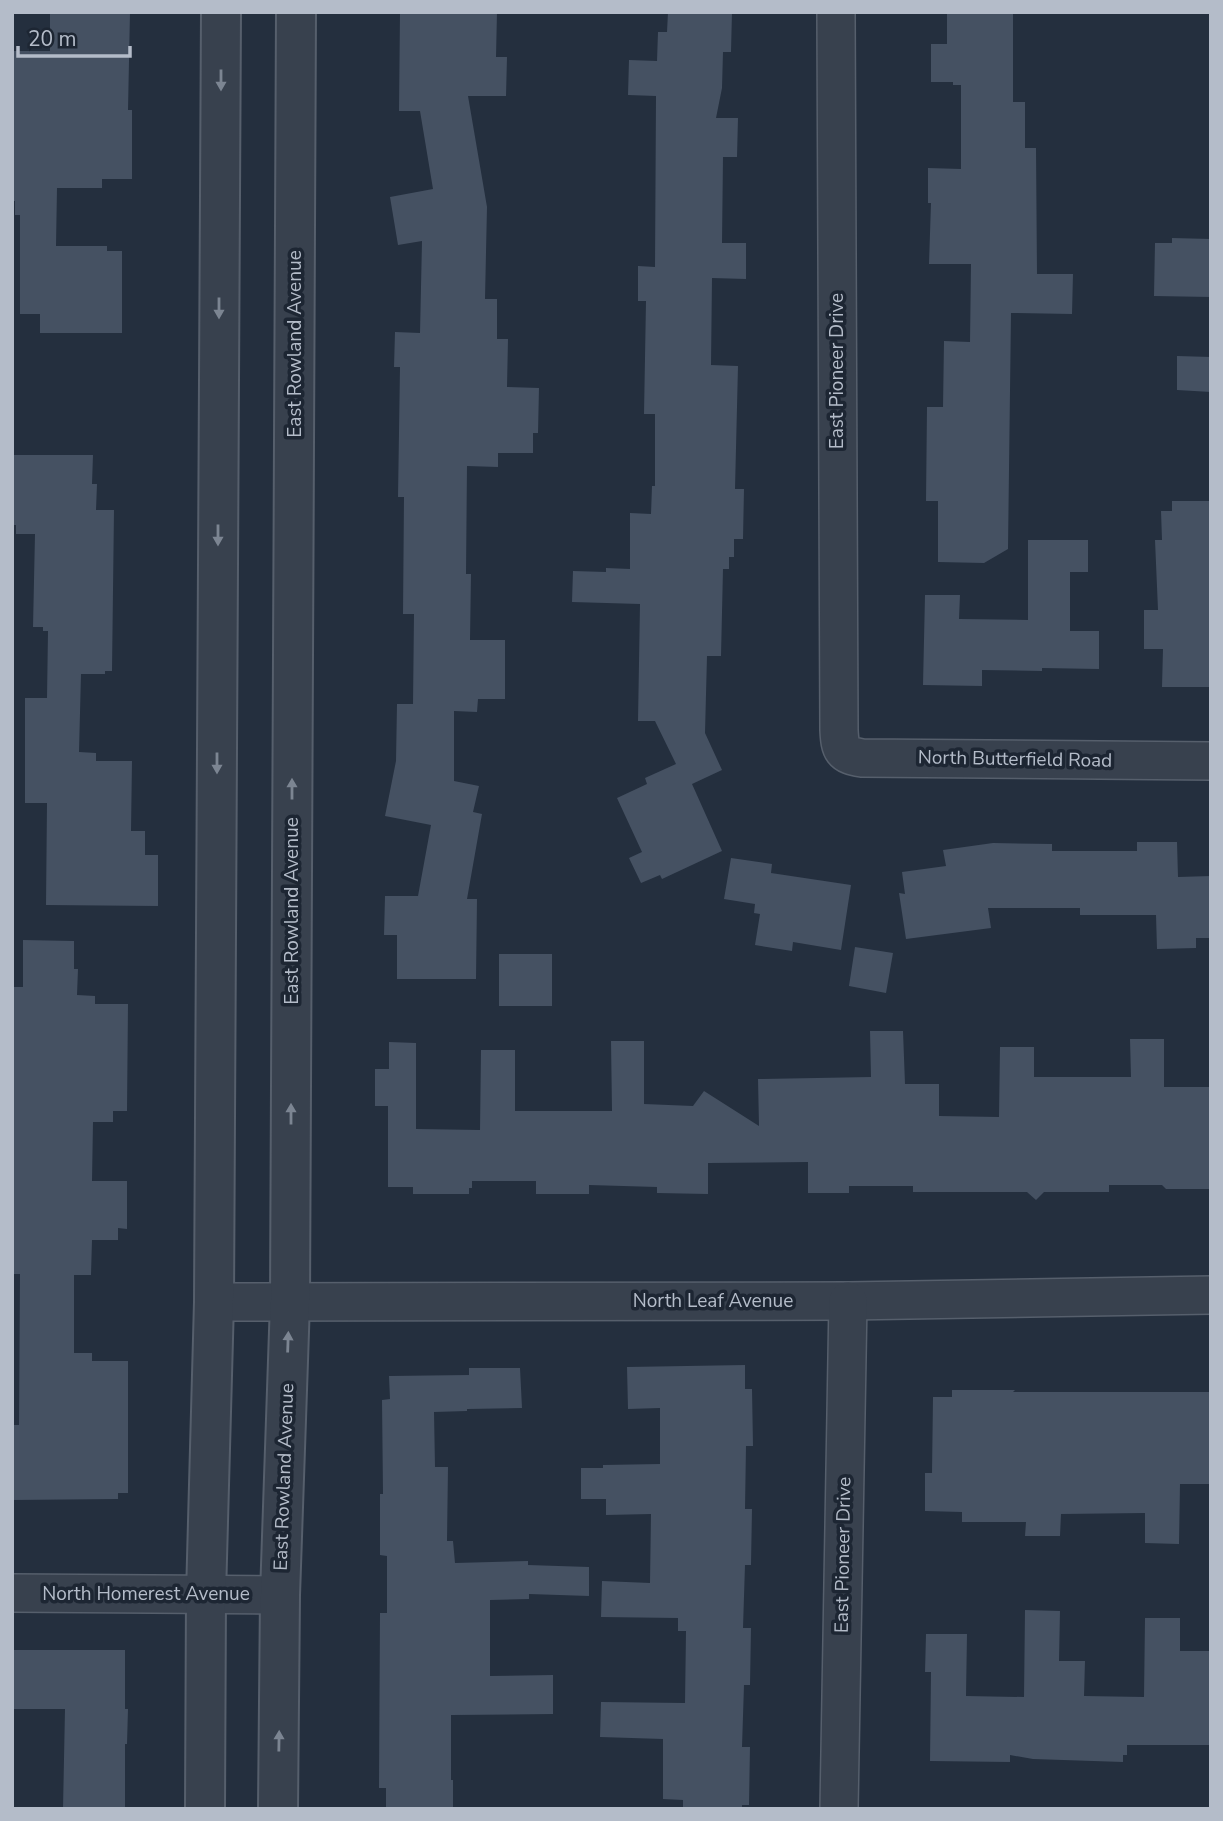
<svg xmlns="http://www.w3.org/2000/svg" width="1223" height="1821" viewBox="0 0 1223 1821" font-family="'Nunito Sans',sans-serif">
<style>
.building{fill:#455162}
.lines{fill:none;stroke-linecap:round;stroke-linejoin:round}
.minor-casing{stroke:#565f6c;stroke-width:40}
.tertiary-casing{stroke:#565f6c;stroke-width:42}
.minor{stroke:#38414e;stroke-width:37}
.tertiary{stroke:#38414e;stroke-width:38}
.oneway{fill:#7c8592}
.labels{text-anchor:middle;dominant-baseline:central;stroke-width:7;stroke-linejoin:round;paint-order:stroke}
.street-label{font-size:19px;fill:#b4bcc9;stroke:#1d2633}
</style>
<rect width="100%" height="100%" fill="#242f3e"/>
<g class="building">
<path d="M 50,12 L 130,12 L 128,110 L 132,110 L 132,179 L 102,179 L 102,188 L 57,188 L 56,246 L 107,246 L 107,251 L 122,251 L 122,333 L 40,333 L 40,314 L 20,314 L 20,215 L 15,215 L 15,201 L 12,201 L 12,51 L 50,51 Z"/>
<path d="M 400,12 L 497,12 L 496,57 L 507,57 L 506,96 L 468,96 L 487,207 L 485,299 L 497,299 L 497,339 L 508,339 L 507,387 L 539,388 L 538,433 L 533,433 L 533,453 L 498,453 L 498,467 L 467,466 L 466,574 L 471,574 L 470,640 L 505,640 L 505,699 L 478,699 L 477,712 L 454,711 L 454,781 L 479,786 L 473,812 L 482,814 L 467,899 L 477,899 L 476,979 L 397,979 L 397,935 L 384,935 L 385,896 L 418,896 L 431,825 L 385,816 L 396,761 L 397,704 L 413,704 L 414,614 L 403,614 L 404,497 L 398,497 L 400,367 L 394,367 L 395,332 L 420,333 L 422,241 L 398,245 L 390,197 L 433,189 L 420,111 L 399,111 Z"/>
<path d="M 668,12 L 732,12 L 731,52 L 723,52 L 722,88 L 716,118 L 738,118 L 737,157 L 723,157 L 722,243 L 746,243 L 746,279 L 712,278 L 711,365 L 738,366 L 735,489 L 744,489 L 743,539 L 734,539 L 734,557 L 729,557 L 729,569 L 723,569 L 721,656 L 707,656 L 705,733 L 722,770 L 692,784 L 722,851 L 662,879 L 660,875 L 641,883 L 629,858 L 642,852 L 617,798 L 647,784 L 645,778 L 676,764 L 655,721 L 638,721 L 640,604 L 572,602 L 573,571 L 606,572 L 606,568 L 630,569 L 630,513 L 651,514 L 652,486 L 655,486 L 655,414 L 644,414 L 646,301 L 638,301 L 638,266 L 655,267 L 656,96 L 628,95 L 629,60 L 657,61 L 658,32 L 667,32 Z"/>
<path d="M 947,12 L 1013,12 L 1013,102 L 1025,102 L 1025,148 L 1036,148 L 1037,274 L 1073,274 L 1072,314 L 1011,313 L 1008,549 L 984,563 L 938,562 L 938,501 L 926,501 L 927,407 L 943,407 L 944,341 L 970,342 L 971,264 L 929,264 L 931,203 L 928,203 L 928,168 L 961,169 L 961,85 L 953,85 L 953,82 L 931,82 L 931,44 L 947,44 Z"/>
<path d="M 1172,238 L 1211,239 L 1211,297 L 1154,296 L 1155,243 L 1172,243 Z"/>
<path d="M 1177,356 L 1211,357 L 1211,392 L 1177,390 Z"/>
<path d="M 12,455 L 93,455 L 92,484 L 97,484 L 96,510 L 114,510 L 112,671 L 105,671 L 105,674 L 81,674 L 79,752 L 96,753 L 96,761 L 132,761 L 131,831 L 145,831 L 145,855 L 158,855 L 158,906 L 46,905 L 47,803 L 25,803 L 25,698 L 47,698 L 48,631 L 43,631 L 43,627 L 33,627 L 35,534 L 16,534 L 16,525 L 12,525 Z"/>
<path d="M 1172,501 L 1211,501 L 1211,687 L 1162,687 L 1163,649 L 1144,649 L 1144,610 L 1158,610 L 1155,540 L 1162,540 L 1161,511 L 1172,511 Z"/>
<path d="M 1028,540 L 1088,540 L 1088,572 L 1070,572 L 1070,631 L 1099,631 L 1099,669 L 1042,668 L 1042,671 L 982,670 L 982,686 L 923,685 L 925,595 L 960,595 L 959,619 L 1028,620 Z"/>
<path d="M 1137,842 L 1177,842 L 1178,877 L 1211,876 L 1211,938 L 1196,938 L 1196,948 L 1157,949 L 1156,915 L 1080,915 L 1080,908 L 988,908 L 991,928 L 906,939 L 899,893 L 905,894 L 902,872 L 946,866 L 943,850 L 993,843 L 1052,844 L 1052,851 L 1137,851 Z"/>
<path d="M 731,858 L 772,864 L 771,873 L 851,885 L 841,950 L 793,942 L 792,951 L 755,945 L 760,914 L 754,913 L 755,904 L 724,899 Z"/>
<path d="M 23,940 L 74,941 L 74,969 L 78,969 L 77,995 L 95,996 L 95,1004 L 128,1004 L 127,1111 L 113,1111 L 113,1122 L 93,1122 L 92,1181 L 127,1181 L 127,1229 L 118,1228 L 118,1240 L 92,1240 L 91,1275 L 74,1275 L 74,1353 L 92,1353 L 92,1361 L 128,1361 L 128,1493 L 118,1493 L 118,1499 L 12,1500 L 12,1425 L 19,1425 L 20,1274 L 12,1274 L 12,987 L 23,987 Z"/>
<path d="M 855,947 L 893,953 L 886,993 L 849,986 Z"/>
<rect x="499" y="954" width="53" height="52"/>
<path d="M 870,1031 L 903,1031 L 905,1084 L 939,1084 L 939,1116 L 999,1117 L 1000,1047 L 1034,1047 L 1034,1077 L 1131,1077 L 1130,1039 L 1164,1039 L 1164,1087 L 1211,1087 L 1211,1189 L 1166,1189 L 1162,1185 L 1109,1185 L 1109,1192 L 1044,1192 L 1036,1200 L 1027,1192 L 913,1192 L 913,1186 L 849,1186 L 849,1193 L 808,1193 L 808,1162 L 708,1163 L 708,1194 L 657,1193 L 657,1187 L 589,1185 L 589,1194 L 536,1194 L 536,1181 L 472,1181 L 472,1188 L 469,1188 L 469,1194 L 413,1194 L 413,1187 L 388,1187 L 388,1106 L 375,1106 L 375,1069 L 389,1069 L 389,1042 L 416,1043 L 416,1129 L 480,1130 L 481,1050 L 515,1050 L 515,1111 L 612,1111 L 611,1041 L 644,1041 L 644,1104 L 693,1106 L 704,1091 L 759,1126 L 758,1079 L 871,1077 Z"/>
<path d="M 745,1365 L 745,1389 L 752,1389 L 753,1446 L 746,1446 L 745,1509 L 752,1509 L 751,1565 L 745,1565 L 743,1628 L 751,1628 L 750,1685 L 744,1685 L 742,1747 L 750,1747 L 749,1805 L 742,1805 L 742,1808 L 683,1808 L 683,1800 L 663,1799 L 663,1739 L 600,1737 L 601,1702 L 685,1703 L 686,1631 L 678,1631 L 678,1618 L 601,1617 L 602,1581 L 650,1583 L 651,1514 L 606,1515 L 606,1499 L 581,1499 L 581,1468 L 603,1468 L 603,1465 L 660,1464 L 660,1408 L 628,1409 L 627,1367 Z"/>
<path d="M 469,1368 L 520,1368 L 522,1408 L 467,1409 L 467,1411 L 434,1412 L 435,1467 L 448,1467 L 447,1541 L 453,1541 L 455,1563 L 528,1561 L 528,1565 L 589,1567 L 589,1596 L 529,1594 L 529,1599 L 490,1600 L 490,1676 L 553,1675 L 553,1714 L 451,1715 L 451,1780 L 453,1780 L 453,1809 L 386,1808 L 386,1788 L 379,1788 L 380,1613 L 387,1613 L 387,1556 L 380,1555 L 380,1494 L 383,1494 L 382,1400 L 390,1399 L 389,1376 L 469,1375 Z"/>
<path d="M 952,1390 L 1015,1390 L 1013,1392 L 1211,1392 L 1211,1484 L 1180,1484 L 1179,1544 L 1145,1543 L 1145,1513 L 1061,1514 L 1060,1536 L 1025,1536 L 1026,1522 L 962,1522 L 962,1512 L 925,1511 L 925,1473 L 932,1473 L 933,1397 L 952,1397 Z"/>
<path d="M 1025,1610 L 1060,1611 L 1059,1661 L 1085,1661 L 1084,1696 L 1144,1697 L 1145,1618 L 1180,1618 L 1180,1651 L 1211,1651 L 1211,1745 L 1127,1745 L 1127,1755 L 1123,1755 L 1123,1762 L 1033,1759 L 1010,1755 L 1010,1762 L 930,1761 L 931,1672 L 925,1672 L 926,1634 L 967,1634 L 966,1696 L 1024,1697 Z"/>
<path d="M 12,1650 L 125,1650 L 125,1709 L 128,1709 L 127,1744 L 125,1744 L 125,1809 L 63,1809 L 65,1709 L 12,1709 Z"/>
</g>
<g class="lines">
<defs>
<g id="minor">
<path d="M 836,12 L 839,730 C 840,750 842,755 862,758 L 1211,761"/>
<path d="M 214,1302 L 848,1301 L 1211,1295"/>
<path d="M 12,1593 L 280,1595"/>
<path d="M 839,1809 L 848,1301"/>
</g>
<g id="tertiary">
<path d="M 205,1809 L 206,1595 L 214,1302 L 221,12"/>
<path d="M 278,1809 L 280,1595 L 290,1302 L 296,12"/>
</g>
</defs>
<use href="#minor" class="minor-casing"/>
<use href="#tertiary" class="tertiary-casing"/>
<use href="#minor" class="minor"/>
<use href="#tertiary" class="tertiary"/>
</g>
<defs><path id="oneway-solid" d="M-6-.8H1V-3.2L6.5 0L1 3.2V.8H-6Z" transform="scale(1.75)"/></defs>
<g class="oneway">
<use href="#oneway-solid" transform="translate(221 80) rotate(90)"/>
<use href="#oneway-solid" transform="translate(219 308) rotate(90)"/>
<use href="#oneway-solid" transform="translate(218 535) rotate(90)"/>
<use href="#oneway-solid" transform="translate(217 763) rotate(90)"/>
<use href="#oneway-solid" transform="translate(292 789) rotate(-90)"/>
<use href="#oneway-solid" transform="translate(291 1114) rotate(-90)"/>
<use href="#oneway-solid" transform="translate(288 1342) rotate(-88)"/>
<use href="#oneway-solid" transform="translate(279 1741) rotate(-89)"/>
</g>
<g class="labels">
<g class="street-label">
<text transform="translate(295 344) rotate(-90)">East Rowland Avenue</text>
<text transform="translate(837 371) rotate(-90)">East Pioneer Drive</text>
<text transform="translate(1015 759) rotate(1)">North Butterfield Road</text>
<text transform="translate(292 911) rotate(-90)">East Rowland Avenue</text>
<text x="713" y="1301">North Leaf Avenue</text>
<text transform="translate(284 1477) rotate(-88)">East Rowland Avenue</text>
<text transform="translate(843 1555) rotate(-89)">East Pioneer Drive</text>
<text x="146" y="1594">North Homerest Avenue</text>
</g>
</g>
<rect width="1223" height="1821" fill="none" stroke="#b4bcc9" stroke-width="28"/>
<path d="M18 46v10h112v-10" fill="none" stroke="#b4bcc9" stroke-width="3.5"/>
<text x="28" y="46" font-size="21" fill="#b4bcc9" stroke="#1d2633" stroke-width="5" paint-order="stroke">20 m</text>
</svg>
